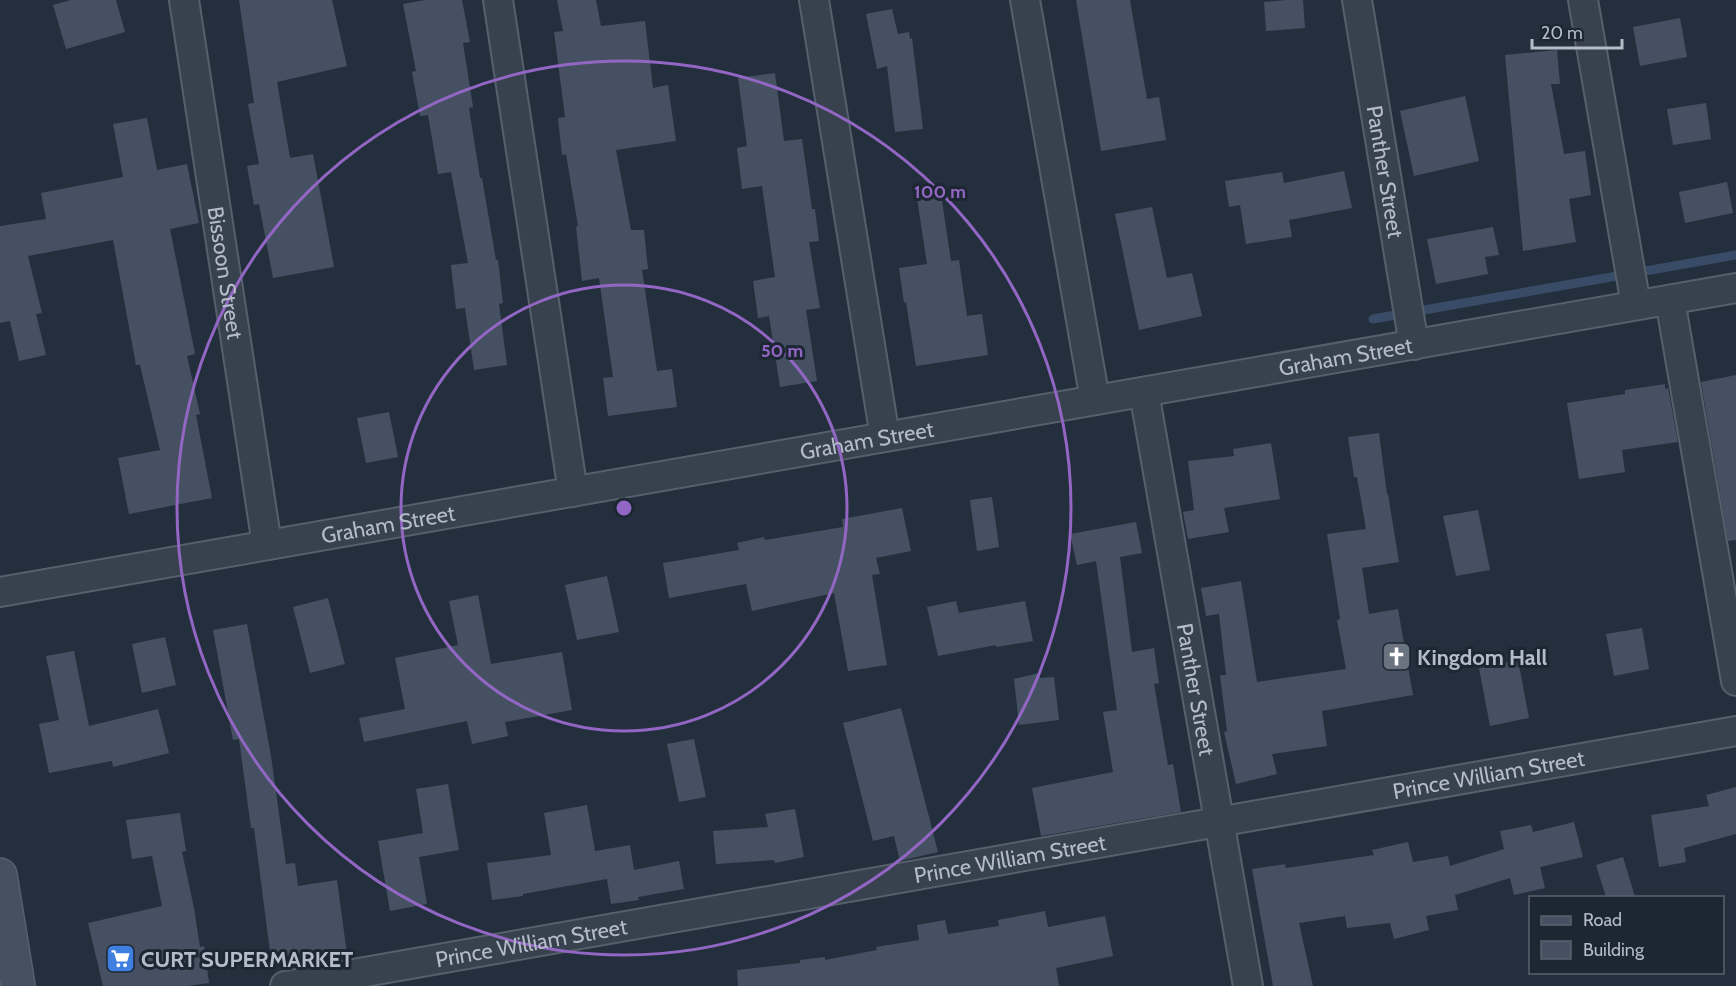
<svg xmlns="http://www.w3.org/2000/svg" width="1736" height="986" viewBox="0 0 1736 986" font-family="Cabin,sans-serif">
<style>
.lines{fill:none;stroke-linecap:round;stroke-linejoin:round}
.stream{stroke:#394c67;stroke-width:9}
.building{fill:#455162}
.street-casing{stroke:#565f6c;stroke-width:32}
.secondary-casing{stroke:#565f6c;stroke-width:36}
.street{stroke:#38414e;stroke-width:28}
.secondary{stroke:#465061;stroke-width:33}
.ring{fill:none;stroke:#9266c3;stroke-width:3}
.labels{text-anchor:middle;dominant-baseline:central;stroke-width:6;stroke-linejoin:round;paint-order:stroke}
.street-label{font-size:22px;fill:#b4bcc9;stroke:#1d2633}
.poi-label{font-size:22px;font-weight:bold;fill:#b4bcc9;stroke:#1d2633;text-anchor:start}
.centre{fill:#9266c3;stroke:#1d2633;stroke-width:3}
.ring-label{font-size:18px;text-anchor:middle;font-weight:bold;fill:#9266c3;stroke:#1d2633;stroke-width:6;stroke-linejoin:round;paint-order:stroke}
</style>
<rect width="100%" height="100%" fill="#242f3e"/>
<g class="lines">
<path class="stream" d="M 1373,319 L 1736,255"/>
</g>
<g class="building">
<path d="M 71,0 L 116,0 L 125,32 L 66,49 L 53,5 Z"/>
<path d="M 239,0 L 332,0 L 347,66 L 277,82 L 290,158 L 313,154 L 334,267 L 273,278 L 259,204 L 254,205 L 247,166 L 259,164 L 248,104 L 254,103 Z"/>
<path d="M 425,0 L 462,0 L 470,42 L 463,43 L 473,107 L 469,108 L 480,178 L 482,178 L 496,260 L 498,260 L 503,303 L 499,304 L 507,365 L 474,370 L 465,308 L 456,309 L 451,265 L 468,263 L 451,172 L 438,174 L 428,115 L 420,116 L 412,72 L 416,71 L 403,4 Z"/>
<path d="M 557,0 L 596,0 L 601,26 L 645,21 L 653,88 L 668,85 L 676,141 L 616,150 L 631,230 L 644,230 L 648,269 L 642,270 L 657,371 L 672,369 L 677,407 L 608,416 L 603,378 L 613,377 L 599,278 L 582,281 L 576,227 L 578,226 L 566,154 L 562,155 L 558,118 L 565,117 L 554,32 L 563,31 Z"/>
<path d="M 1076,0 L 1130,0 L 1147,99 L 1159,97 L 1166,140 L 1101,151 Z"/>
<path d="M 1287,0 L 1303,0 L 1305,28 L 1266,31 L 1264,2 Z"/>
<path d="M 892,9 L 898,34 L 909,32 L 910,39 L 912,38 L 923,129 L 895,132 L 887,66 L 877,69 L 866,14 Z"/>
<path d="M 1680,18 L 1687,57 L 1640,66 L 1633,27 Z"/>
<path d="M 1557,50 L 1560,84 L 1551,84 L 1564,154 L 1585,151 L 1591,195 L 1569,199 L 1576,242 L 1523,251 L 1505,55 Z"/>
<path d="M 775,73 L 784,141 L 802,139 L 812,209 L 815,209 L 819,241 L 809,242 L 820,308 L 806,310 L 817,381 L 780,387 L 769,316 L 758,318 L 753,281 L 775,277 L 762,186 L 742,189 L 737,148 L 747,146 L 738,78 Z"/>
<path d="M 1465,96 L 1479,161 L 1414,176 L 1400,111 Z"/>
<path d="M 1706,103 L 1711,139 L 1673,145 L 1667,109 Z"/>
<path d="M 147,118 L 157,170 L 187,164 L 199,223 L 170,229 L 195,354 L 187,356 L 200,414 L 196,415 L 212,498 L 129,514 L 118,458 L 160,450 L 140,365 L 136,365 L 113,240 L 28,256 L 42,313 L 36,314 L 46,355 L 19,361 L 10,321 L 0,323 L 0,226 L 46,219 L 41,193 L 123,177 L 113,124 Z"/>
<path d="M 1344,171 L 1352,208 L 1289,220 L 1292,237 L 1246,244 L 1240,205 L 1229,207 L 1225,181 L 1282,172 L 1284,183 Z"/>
<path d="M 1727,182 L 1733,213 L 1685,223 L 1679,192 Z"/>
<path d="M 940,188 L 951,261 L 959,260 L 967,316 L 982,314 L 988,355 L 916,366 L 906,302 L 904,303 L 899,268 L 927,264 L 916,192 Z"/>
<path d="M 1152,207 L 1167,278 L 1192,273 L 1202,316 L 1139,330 L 1115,214 Z"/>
<path d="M 1493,227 L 1499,255 L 1485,257 L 1488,274 L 1436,284 L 1427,239 Z"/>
<path d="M 1736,375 L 1736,540 L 1728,541 L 1701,382 Z"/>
<path d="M 1665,384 L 1665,389 L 1668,388 L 1678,442 L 1622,450 L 1625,472 L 1579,479 L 1567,403 L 1625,394 L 1625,390 Z"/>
<path d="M 389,412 L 398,457 L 366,463 L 357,418 Z"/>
<path d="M 1379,433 L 1387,494 L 1388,494 L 1399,562 L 1362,568 L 1369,614 L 1398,609 L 1413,695 L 1322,711 L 1327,746 L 1272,754 L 1277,774 L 1236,784 L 1224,732 L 1227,731 L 1220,675 L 1226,675 L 1219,614 L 1206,616 L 1201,588 L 1241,581 L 1257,682 L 1346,669 L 1337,620 L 1340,619 L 1327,534 L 1366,529 L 1357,477 L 1354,477 L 1348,437 Z"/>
<path d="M 1271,443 L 1280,499 L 1224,508 L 1229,532 L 1188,539 L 1183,512 L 1194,510 L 1188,461 L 1234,456 L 1233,449 Z"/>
<path d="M 992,497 L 999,547 L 977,551 L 970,500 Z"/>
<path d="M 902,508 L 911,551 L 876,558 L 880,574 L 872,575 L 887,665 L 848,671 L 834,593 L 752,611 L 746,584 L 669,598 L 663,563 L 739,550 L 737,543 L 764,537 L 765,540 L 843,527 L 842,519 Z"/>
<path d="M 1478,510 L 1490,570 L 1456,576 L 1443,516 Z"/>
<path d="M 1136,522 L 1142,553 L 1120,557 L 1132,652 L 1154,648 L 1159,683 L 1154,684 L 1168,765 L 1173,764 L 1181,812 L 1041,836 L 1032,788 L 1113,772 L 1103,712 L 1117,710 L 1096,561 L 1077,565 L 1070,534 Z"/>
<path d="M 607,576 L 619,632 L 577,640 L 565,585 Z"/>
<path d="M 478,595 L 491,664 L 562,652 L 572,710 L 505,722 L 508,736 L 472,744 L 467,721 L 364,742 L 359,718 L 405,709 L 395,658 L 458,645 L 449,601 Z"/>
<path d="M 328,598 L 345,664 L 310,673 L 293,607 Z"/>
<path d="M 956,601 L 959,613 L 1025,601 L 1033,641 L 996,647 L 996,645 L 938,656 L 927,607 Z"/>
<path d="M 247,624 L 271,756 L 286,864 L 295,863 L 298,886 L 337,880 L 347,954 L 307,959 L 307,963 L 272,967 L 254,828 L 251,828 L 239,739 L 233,740 L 213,630 Z"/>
<path d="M 1642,628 L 1649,669 L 1614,676 L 1606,634 Z"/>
<path d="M 165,637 L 176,685 L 142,693 L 132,644 Z"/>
<path d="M 74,651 L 89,726 L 158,709 L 169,753 L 113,767 L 112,761 L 49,773 L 39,724 L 59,720 L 46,656 Z"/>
<path d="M 1518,660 L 1529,718 L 1490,726 L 1479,668 Z"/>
<path d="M 1039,673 L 1040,678 L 1054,677 L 1059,720 L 1019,725 L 1014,679 Z"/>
<path d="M 901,708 L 938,852 L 900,861 L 894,836 L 873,841 L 843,723 Z"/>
<path d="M 694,739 L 706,797 L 679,802 L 667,744 Z"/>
<path d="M 448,784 L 459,850 L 419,857 L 427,904 L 390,911 L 378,841 L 423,833 L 416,789 Z"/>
<path d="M 1736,787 L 1736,834 L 1684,848 L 1686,862 L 1659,867 L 1651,815 L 1709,806 L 1706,795 Z"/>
<path d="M 587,805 L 595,851 L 630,845 L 634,870 L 679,861 L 684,889 L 638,897 L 639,900 L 611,904 L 607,879 L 523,894 L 523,896 L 492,900 L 487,863 L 551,855 L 544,813 Z"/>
<path d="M 795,809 L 804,857 L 775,863 L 774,860 L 716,864 L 713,831 L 768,827 L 765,814 Z"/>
<path d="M 180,813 L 186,851 L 182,852 L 194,908 L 200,947 L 204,946 L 209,983 L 187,986 L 103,986 L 88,923 L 162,906 L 152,856 L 132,859 L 126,820 Z"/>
<path d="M 1574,822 L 1583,857 L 1540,867 L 1545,888 L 1514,895 L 1510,878 L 1455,895 L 1458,910 L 1426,916 L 1429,930 L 1394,939 L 1390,923 L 1347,928 L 1345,916 L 1299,923 L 1313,986 L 1273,986 L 1252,869 L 1285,864 L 1286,868 L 1374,855 L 1372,850 L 1408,842 L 1413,862 L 1448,856 L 1450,866 L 1504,849 L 1500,831 L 1531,825 L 1533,832 Z"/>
<path d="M 1623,857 L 1635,897 L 1606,897 L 1596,865 Z"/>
<path d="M 1045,911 L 1048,927 L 1105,916 L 1113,956 L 1056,968 L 1059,986 L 738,986 L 737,970 L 800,963 L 800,960 L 825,957 L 825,960 L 877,950 L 876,947 L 919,940 L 917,925 L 945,920 L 948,934 L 999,926 L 998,920 Z"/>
</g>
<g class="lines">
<defs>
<g id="street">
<path id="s1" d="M 184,0 L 267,545"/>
<path d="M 498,0 L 573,492"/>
<path d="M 814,0 L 885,437"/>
<path d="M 1025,0 L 1095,400"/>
<path id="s2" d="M 1357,0 L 1414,345"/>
<path d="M 1583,0 L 1636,305"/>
<path d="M 1670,300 L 1736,681"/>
<path id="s3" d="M 1144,392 L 1248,986"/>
<path id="s4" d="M 0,592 L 1736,288"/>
<path id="s5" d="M 285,986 L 1736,731"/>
</g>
<path id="secondary" d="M 0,875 L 18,986"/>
</defs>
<use href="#street" class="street-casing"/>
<use href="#secondary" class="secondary-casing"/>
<use href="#street" class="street"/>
<use href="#secondary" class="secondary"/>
</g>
<g class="ring">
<circle cx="624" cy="508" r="223"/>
<circle cx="624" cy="508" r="447"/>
</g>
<defs>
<symbol id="church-square" viewBox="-11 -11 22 22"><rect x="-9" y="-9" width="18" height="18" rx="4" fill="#6b7280" stroke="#1d2633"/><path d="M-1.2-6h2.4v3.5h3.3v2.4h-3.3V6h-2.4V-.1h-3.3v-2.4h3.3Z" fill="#fff"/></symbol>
<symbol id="supermarket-square" viewBox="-11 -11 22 22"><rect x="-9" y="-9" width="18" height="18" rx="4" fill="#3f7fe0" stroke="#1d2633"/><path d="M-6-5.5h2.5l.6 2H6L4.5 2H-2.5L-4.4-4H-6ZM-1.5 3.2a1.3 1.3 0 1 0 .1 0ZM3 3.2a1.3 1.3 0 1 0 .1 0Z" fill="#fff"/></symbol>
</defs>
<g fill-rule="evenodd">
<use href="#church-square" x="1380" y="640" width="33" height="33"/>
<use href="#supermarket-square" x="104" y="942" width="33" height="33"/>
</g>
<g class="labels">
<g class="street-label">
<text stroke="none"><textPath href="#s2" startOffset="174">Panther Street</textPath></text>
<text stroke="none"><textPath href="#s1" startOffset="276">Bissoon Street</textPath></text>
<text stroke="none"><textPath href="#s4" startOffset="1366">Graham Street</textPath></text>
<text stroke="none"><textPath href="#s4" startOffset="880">Graham Street</textPath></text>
<text stroke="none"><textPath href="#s4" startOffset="394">Graham Street</textPath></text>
<text stroke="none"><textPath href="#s3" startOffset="302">Panther Street</textPath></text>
<text stroke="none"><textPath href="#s5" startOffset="1222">Prince William Street</textPath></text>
<text stroke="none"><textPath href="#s5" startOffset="736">Prince William Street</textPath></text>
<text stroke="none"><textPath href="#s5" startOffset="250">Prince William Street</textPath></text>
</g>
<g class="poi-label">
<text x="1417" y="657">Kingdom Hall</text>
<text x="141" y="959">CURT SUPERMARKET</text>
</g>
</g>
<circle cx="624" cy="508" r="9" class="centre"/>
<g class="ring-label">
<text x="940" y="198">100 m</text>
<text x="782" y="357">50 m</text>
</g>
<rect x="1529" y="896" width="195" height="78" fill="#1d2633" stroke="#59626f" stroke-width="1.5"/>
<rect x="1541" y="916" width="30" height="9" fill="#465061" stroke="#59626f" stroke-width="1.5"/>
<text x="1583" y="926" font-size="18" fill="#b4bcc9">Road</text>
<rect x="1541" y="941" width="30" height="18" fill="#455162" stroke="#59626f" stroke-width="1.5"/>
<text x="1583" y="956" font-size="18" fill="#b4bcc9">Building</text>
<path d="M1532 39v9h90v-9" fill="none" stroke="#b4bcc9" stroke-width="3"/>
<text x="1541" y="39" font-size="18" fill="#b4bcc9" stroke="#1d2633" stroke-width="4.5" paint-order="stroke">20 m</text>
</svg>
